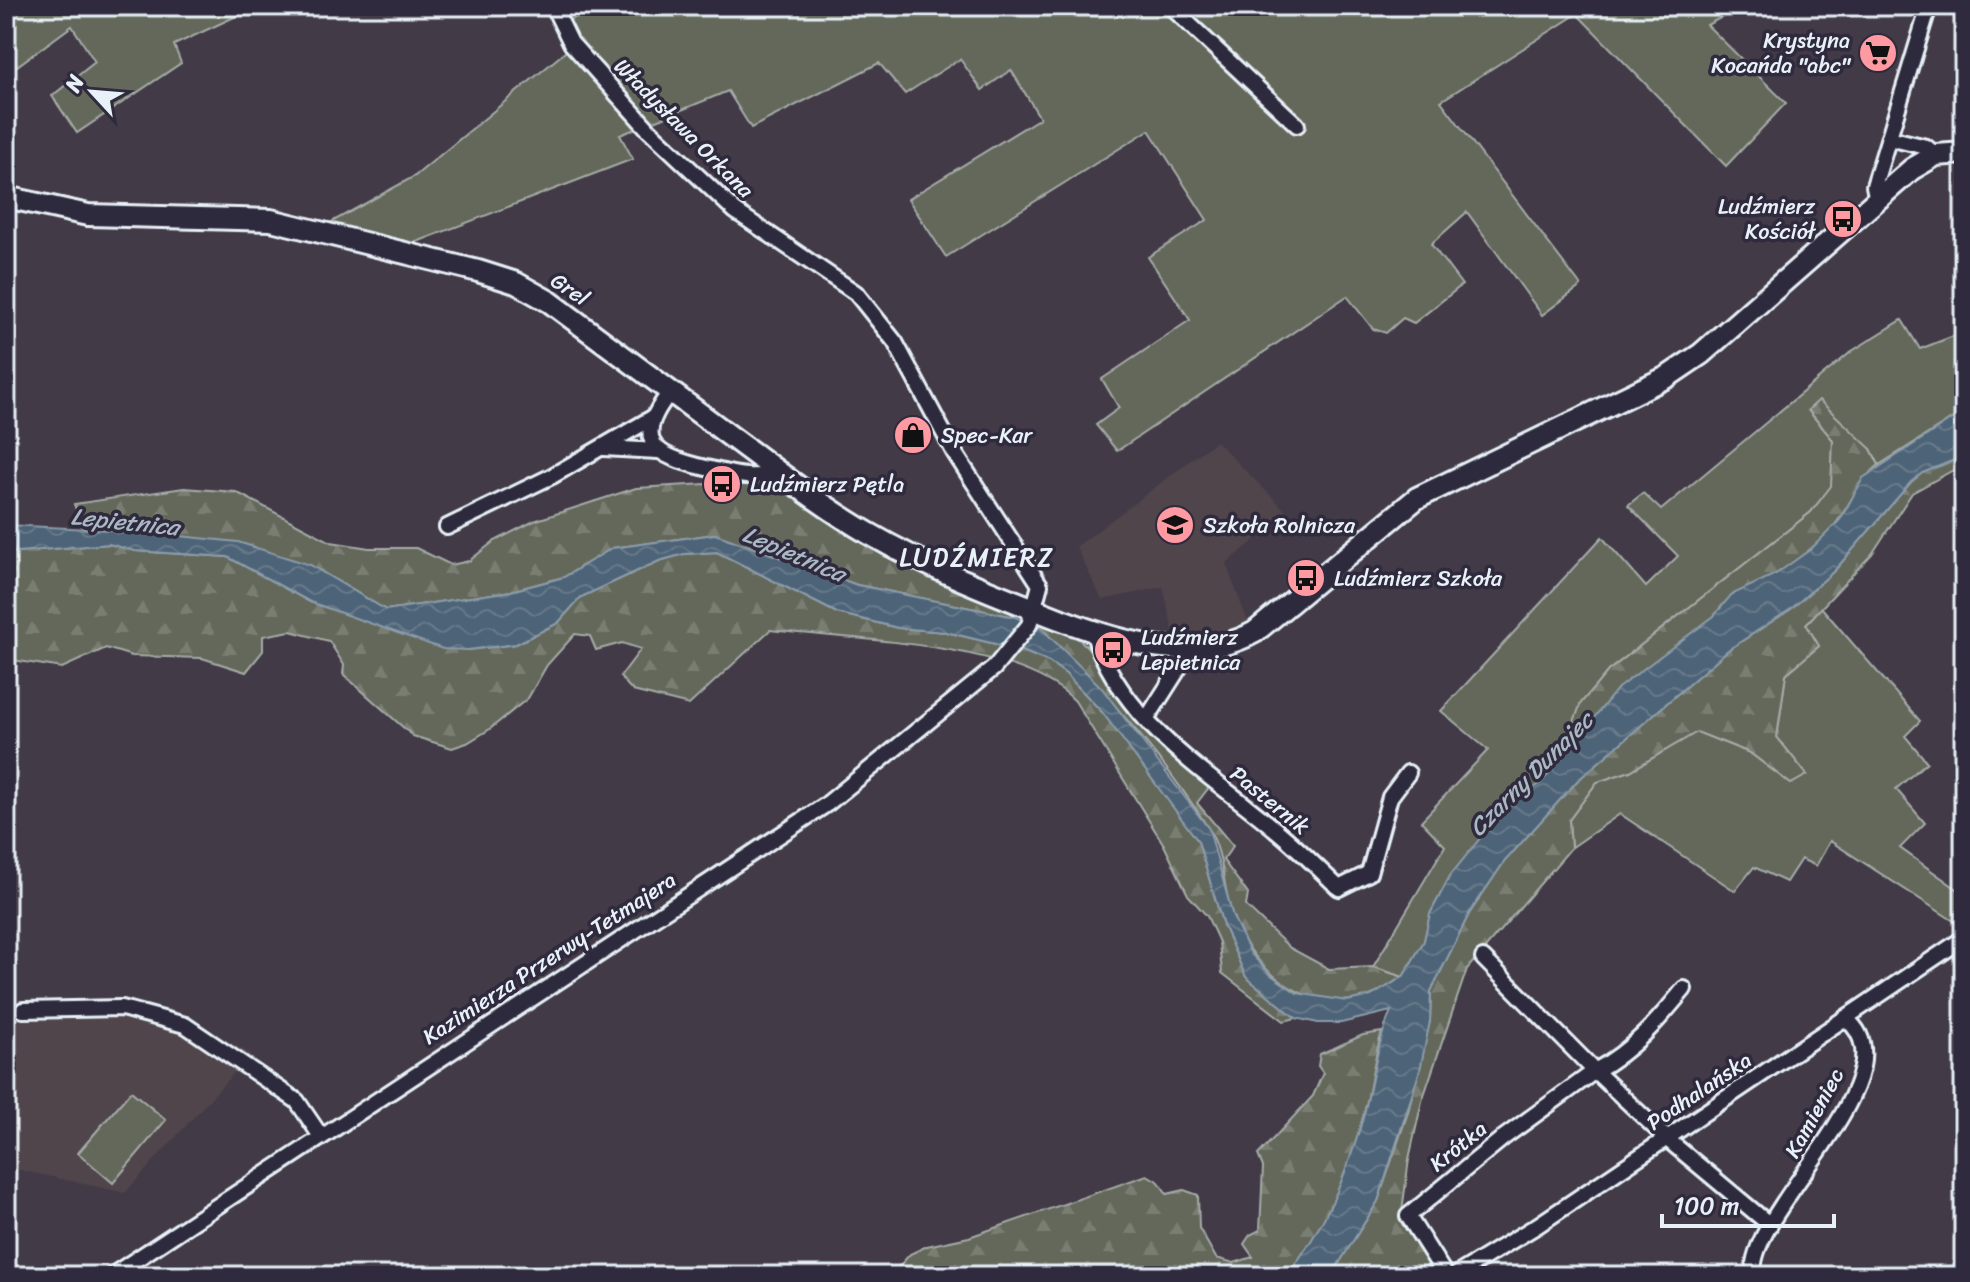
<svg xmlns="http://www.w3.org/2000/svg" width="1970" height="1282" viewBox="0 0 1970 1282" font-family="Sriracha,sans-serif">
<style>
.built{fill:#4f454c}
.green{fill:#64685a;stroke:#a6aca9;stroke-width:2}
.forest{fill:url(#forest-firs);stroke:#a6aca9;stroke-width:2}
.water{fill:url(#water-waves);stroke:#8b9cab;stroke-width:2}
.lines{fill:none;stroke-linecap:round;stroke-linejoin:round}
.street-casing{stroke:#e8f1f8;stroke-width:20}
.secondary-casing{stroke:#e8f1f8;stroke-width:26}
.street{stroke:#2f2a3d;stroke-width:14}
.secondary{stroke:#2f2a3d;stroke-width:20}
.labels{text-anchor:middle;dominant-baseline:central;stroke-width:7;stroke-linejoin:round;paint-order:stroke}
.poi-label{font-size:22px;fill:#e8f1f8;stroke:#2f2a3d;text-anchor:start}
.street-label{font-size:22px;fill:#e8f1f8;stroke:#2f2a3d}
.water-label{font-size:24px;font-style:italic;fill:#aab8c4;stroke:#2f2a3d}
.quarter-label{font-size:26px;letter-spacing:2px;fill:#e8f1f8;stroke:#2f2a3d}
</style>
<defs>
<pattern id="forest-firs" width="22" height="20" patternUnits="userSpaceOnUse" patternTransform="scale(2)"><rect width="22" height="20" fill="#64685a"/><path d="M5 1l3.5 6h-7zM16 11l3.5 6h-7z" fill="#7a7e72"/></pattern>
<pattern id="water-waves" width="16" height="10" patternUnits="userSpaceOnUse" patternTransform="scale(2)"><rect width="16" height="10" fill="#4d6377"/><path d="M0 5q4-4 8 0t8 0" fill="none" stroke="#677a8b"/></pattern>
</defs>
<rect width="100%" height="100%" fill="#423a46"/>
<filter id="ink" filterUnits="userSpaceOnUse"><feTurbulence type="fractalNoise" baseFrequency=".0125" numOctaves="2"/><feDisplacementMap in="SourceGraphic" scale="16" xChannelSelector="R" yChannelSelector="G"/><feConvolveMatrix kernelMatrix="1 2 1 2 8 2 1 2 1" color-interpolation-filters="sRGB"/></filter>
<g filter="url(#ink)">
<g class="built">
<path d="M 1216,441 L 1288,513 L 1226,564 L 1249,624 L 1227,633 L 1174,635 L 1163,587 L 1102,600 L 1076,547 Z"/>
<path d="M 168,1008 L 251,1054 L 125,1193 L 6,1167 L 6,1013 L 116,1015 L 151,1026 Z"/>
</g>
<g class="green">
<path d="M 6,6 L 258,6 L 174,45 L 181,63 L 77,133 L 52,96 L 95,62 L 72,26 L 13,69 L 6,63 Z"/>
<path d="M 601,6 L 1743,6 L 1707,25 L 1786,103 L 1726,166 L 1577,14 L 1441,101 L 1581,286 L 1542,315 L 1467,212 L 1431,244 L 1462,285 L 1414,323 L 1403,318 L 1386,333 L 1373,329 L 1347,296 L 1117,451 L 1096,425 L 1119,408 L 1102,379 L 1190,320 L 1148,257 L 1207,220 L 1149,130 L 946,257 L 908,199 L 1040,118 L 1011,70 L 982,90 L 960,59 L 905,94 L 879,63 L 751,128 L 728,91 L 620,135 L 633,159 L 414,243 L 326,225 L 415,176 L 565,52 L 567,21 Z"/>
<path d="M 1902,320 L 1920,349 L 1964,332 L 1964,411 L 1879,465 L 1871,449 L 1808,410 L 1833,440 L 1832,486 L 1811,512 L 1608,671 L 1581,704 L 1560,759 L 1541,783 L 1506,808 L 1450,876 L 1430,914 L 1424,941 L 1403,977 L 1373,967 L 1445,846 L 1421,821 L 1488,750 L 1441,711 L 1602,537 L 1646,587 L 1678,556 L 1628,505 L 1643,493 L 1661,510 L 1852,351 Z"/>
<path d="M 1821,607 L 1920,721 L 1905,736 L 1927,762 L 1896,789 L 1925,823 L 1900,848 L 1964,894 L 1963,927 L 1830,841 L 1816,866 L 1801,859 L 1786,882 L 1754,867 L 1735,891 L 1620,814 L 1571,848 L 1569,820 L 1597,782 L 1630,771 L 1697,732 L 1750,753 L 1790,783 L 1807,775 L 1777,737 L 1786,674 L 1819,646 L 1806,624 Z"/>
<path d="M 131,1091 L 166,1120 L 113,1183 L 78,1153 Z"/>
</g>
<g class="forest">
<path d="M 1819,400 L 1871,449 L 1879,465 C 1854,485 1847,516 1823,538 C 1809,551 1791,565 1774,575 C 1750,588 1728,592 1715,616 L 1560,759 L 1581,703 L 1608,671 L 1811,512 L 1831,486 L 1833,440 L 1808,410 Z"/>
<path d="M 1964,456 L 1964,464 L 1912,493 L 1872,554 L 1806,624 L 1819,646 L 1786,674 L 1777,737 L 1807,775 L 1791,784 L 1750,753 L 1697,732 L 1630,771 L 1597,782 L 1569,820 L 1571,848 L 1467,969 L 1422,1101 L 1409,1159 L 1401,1219 L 1437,1275 L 1331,1276 L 1378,1201 L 1408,1112 L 1430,1021 L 1431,991 L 1469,914 L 1504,862 L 1577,781 L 1728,650 L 1791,609 L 1835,570 L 1911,482 L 1922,473 Z"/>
<path d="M 707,484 L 784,486 L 1004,606 L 1015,617 L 857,585 L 715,534 L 613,548 L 564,577 L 511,591 L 386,610 L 310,565 L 131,531 L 83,529 L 74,504 L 184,488 L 236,492 L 331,542 L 369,548 L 416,548 L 451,565 L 469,561 L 493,542 L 534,521 L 636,488 Z"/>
<path d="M 109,544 L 135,551 L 228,557 L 310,602 L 468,650 L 516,644 L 558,623 L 581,597 L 659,561 L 684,554 L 717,552 L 837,613 L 898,628 L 946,632 L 1020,650 L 1049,662 L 1066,674 L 1102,712 L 1158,783 L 1198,841 L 1223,925 L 1246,977 L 1296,1018 L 1284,1021 L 1222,973 L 1219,942 L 1207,916 L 1188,895 L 1164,845 L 1075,701 C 1018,642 853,640 770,630 L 689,705 L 633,691 L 620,677 L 641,649 L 622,643 L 596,650 L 590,636 L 575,634 L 547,665 L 528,698 L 490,729 L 467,743 L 452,748 L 413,736 L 343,674 L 344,665 L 329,641 L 290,631 L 263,636 L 263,651 L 246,672 L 202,658 L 132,656 L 106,648 L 62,668 L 6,659 L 6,553 Z"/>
<path d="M 1049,624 C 1093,635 1108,679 1134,711 C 1156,738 1182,766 1210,786 L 1197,803 L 1233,846 L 1223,860 L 1248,894 L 1246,906 L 1290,948 L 1329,969 L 1373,967 L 1403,977 C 1391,983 1379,994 1366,997 C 1307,1014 1254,972 1234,919 C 1222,890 1225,853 1207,826 C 1160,753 1101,687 1039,626 Z"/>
<path d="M 1382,1032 C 1373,1060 1371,1089 1363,1117 C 1347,1176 1325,1228 1286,1276 L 896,1276 L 896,1270 L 910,1254 L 927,1246 L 969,1237 L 1147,1175 L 1159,1182 L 1167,1194 L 1184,1190 L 1198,1195 L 1199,1228 L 1216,1258 L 1234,1263 L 1253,1257 L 1244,1244 L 1250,1235 L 1260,1230 L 1263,1167 L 1258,1155 L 1313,1096 L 1323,1073 L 1318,1066 L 1320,1054 L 1363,1035 Z"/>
</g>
<path class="water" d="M 1964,411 L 1964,456 L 1922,473 L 1911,482 L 1835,570 L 1791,609 L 1728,650 L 1577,781 L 1504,862 L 1469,914 L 1431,991 L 1430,1021 L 1420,1070 L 1378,1201 L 1331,1276 L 1286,1276 C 1325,1228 1346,1177 1363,1118 C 1373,1081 1376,1046 1391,1011 L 1341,1023 L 1318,1023 L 1296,1018 L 1246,977 L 1223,925 L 1198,841 L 1102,712 L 1066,674 L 1049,662 L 1020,650 L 946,632 L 898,628 L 837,613 L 717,552 L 684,554 L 659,561 L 581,597 L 558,623 L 516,644 L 468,650 L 443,649 L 310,602 L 228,557 L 135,551 L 109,544 L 6,553 L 6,525 L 131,531 L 238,542 L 310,565 L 386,610 L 511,591 L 564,577 L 612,548 L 715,534 L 857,585 L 1015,617 L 1039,626 L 1101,687 L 1209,829 L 1233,917 L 1251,954 L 1271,975 L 1297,993 L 1347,1001 L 1371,996 L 1403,977 L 1424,941 L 1430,914 L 1450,876 L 1501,812 L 1541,783 L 1618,688 L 1714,616 L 1731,595 L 1776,574 L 1811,549 L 1840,520 L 1863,478 Z"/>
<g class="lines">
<defs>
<g id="street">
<path d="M 1170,6 L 1297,125"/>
<path d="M 1889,138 L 1926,147 L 1936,155"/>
<path d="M 1877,200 L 1874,186 L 1929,6"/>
<path d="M 671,391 C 631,441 653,456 706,468 C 732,474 753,481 779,472"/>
<path d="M 604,448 L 658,451"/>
<path d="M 447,527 L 552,476 L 652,418"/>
<path d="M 1093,632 C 1121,722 1208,773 1276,830 C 1298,848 1319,869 1339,888 L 1369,873 L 1390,797 L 1408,773"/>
<path d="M 1146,720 L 1193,646"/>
<path d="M 1483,958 L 1595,1071 C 1633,1050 1657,1022 1684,989"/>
<path d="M 23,1010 L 122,1008 L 185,1025 L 297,1101 L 320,1135"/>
<path d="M 111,1276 L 827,804 L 994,668 L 1029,625 L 1040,585 L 954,452 L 895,342 L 856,293 L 735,211 L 649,130 L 571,43 L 553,6"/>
<path d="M 1446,1276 L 1408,1216 L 1503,1138 L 1595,1071 L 1667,1139 L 1770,1225"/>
<path d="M 1454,1276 L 1538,1225 L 1964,938"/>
<path d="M 1754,1276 C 1742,1216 1918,1075 1846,1019"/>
</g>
<path id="secondary" d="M 6,197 L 88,215 L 271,220 L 478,271 L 516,283 L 550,302 C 610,347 670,391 730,436 C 775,469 820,505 868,533 C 930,569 995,594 1062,620 C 1120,642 1196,665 1255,632 L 1417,498 L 1667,377 L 1701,354 L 1912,169 L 1936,155 L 1964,153"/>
</defs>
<use href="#street" class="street-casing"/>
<use href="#secondary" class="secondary-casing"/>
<use href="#street" class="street"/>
<use href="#secondary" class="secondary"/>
</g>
</g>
<defs>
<symbol id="supermarket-disc" viewBox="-11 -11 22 22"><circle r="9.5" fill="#ff9aa2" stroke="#2f2a3d"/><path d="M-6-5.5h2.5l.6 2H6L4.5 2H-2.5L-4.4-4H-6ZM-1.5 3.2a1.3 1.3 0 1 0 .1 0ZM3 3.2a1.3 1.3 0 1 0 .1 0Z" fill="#111"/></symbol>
<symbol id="bus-disc" viewBox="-11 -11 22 22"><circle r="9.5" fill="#ff9aa2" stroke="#2f2a3d"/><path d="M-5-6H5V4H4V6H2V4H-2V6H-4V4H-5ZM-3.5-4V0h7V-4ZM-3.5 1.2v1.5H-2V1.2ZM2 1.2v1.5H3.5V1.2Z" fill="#111"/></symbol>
<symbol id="shop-disc" viewBox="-11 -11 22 22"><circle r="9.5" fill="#ff9aa2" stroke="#2f2a3d"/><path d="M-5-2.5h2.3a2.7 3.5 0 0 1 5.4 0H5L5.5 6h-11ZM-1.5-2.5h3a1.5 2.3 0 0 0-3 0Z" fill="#111"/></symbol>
<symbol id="school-disc" viewBox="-11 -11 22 22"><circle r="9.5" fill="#ff9aa2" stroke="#2f2a3d"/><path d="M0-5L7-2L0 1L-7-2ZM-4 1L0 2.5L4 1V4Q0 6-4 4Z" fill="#111"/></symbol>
</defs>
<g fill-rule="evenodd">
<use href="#supermarket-disc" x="1856" y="31" width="44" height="44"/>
<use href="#bus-disc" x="1821" y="197" width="44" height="44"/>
<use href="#shop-disc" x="891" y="413" width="44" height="44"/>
<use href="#bus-disc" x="700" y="462" width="44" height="44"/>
<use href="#school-disc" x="1153" y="503" width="44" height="44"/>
<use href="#bus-disc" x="1284" y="556" width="44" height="44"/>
<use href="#bus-disc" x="1091" y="628" width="44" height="44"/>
</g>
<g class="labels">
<g class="poi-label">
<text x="1850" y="40" text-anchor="end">Krystyna<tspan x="1850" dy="25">Kocańda "abc"</tspan></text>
<text x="1815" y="206" text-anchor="end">Ludźmierz<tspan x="1815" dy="25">Kościół</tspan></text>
<text x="941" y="435">Spec-Kar</text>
<text x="750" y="484">Ludźmierz Pętla</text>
<text x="1203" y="525">Szkoła Rolnicza</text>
<text x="1334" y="578">Ludźmierz Szkoła</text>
<text x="1141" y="637">Ludźmierz<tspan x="1141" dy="25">Lepietnica</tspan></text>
</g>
<g class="street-label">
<text transform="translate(684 128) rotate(45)">Władysława Orkana</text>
<text transform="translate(570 289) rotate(34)">Grel</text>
<text transform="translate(1270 800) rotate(39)">Pasternik</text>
<text transform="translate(549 958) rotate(-33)">Kazimierza Przerwy-Tetmajera</text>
<text transform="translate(1699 1091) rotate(-34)">Podhalańska</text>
<text transform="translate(1814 1113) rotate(-61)">Kamieniec</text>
<text transform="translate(1458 1146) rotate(-39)">Krótka</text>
</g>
<g class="water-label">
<text transform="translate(125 522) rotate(6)">Lepietnica</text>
<text transform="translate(794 554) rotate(23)">Lepietnica</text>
<text transform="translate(1531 774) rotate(-45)">Czarny Dunajec</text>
</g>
<g class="quarter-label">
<text x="977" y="557">LUDŹMIERZ</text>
</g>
</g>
<rect width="1970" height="1282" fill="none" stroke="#2f2a3d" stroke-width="32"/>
<rect x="16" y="16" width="1938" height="1250" fill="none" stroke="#e8f1f8" stroke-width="3" filter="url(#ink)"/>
<g transform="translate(92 92) rotate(296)" stroke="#2f2a3d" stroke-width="6" paint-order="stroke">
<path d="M0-6L14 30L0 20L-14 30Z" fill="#e8f1f8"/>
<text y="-12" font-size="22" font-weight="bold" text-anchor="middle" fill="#e8f1f8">N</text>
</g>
<path d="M1662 1214v12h172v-12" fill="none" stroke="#e8f1f8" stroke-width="4"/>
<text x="1674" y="1214" font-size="24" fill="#e8f1f8" stroke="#2f2a3d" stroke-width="6" paint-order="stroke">100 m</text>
</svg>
